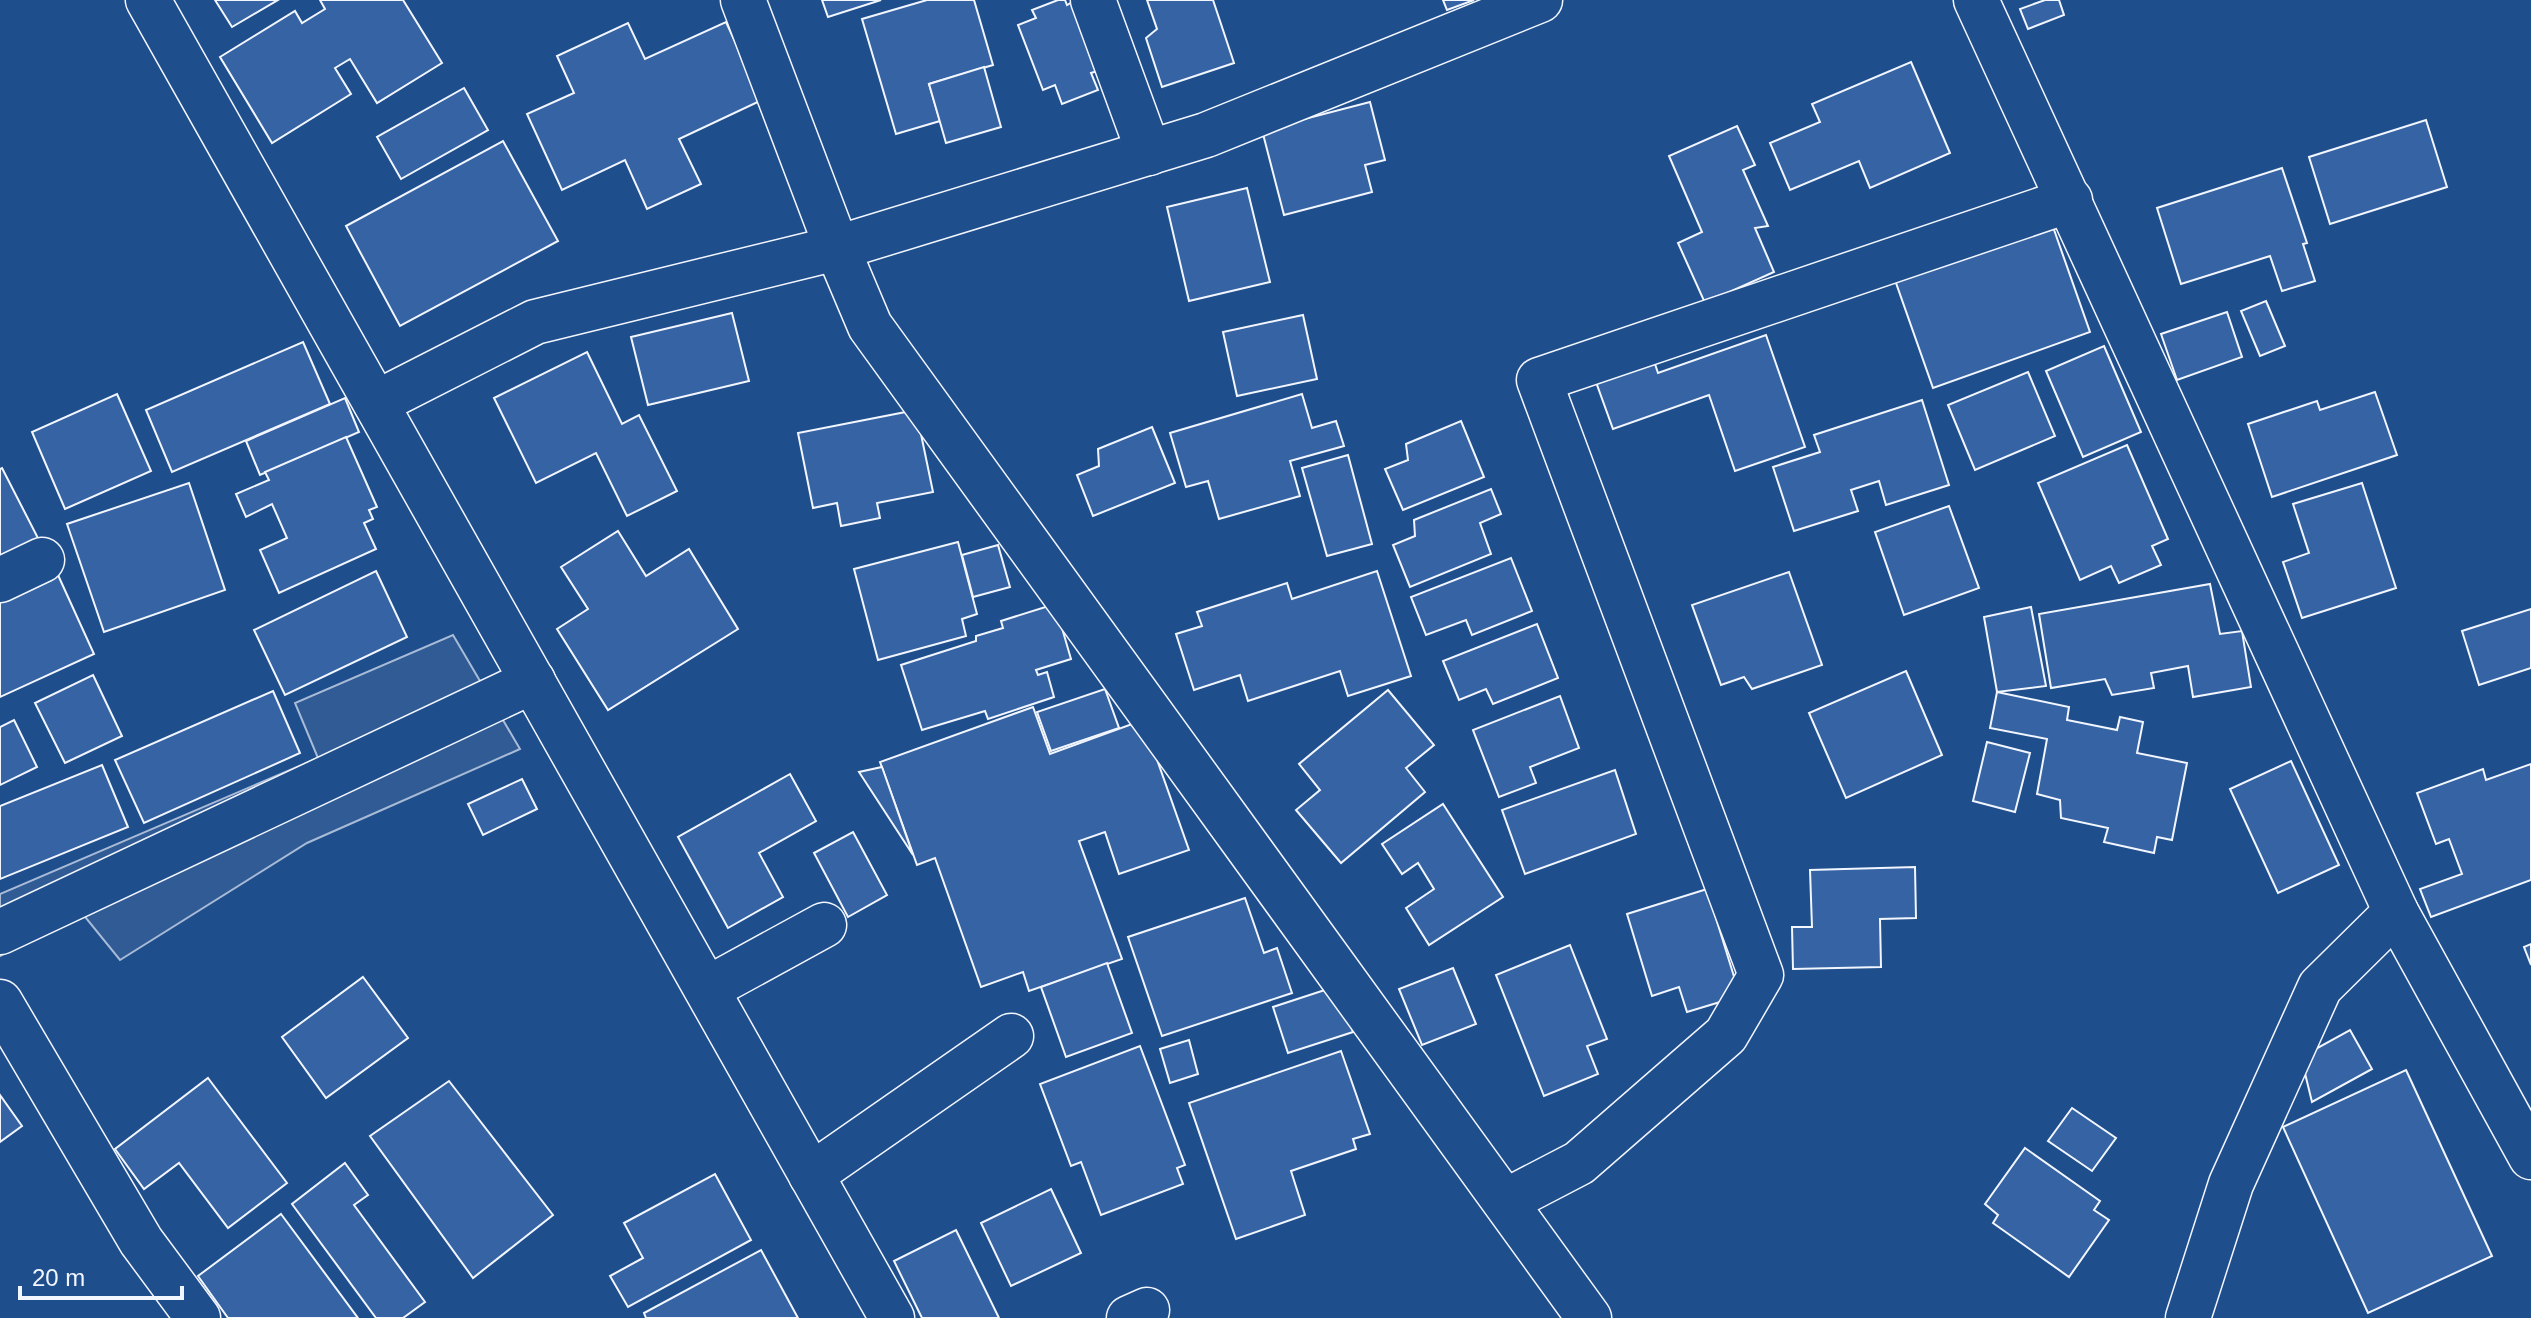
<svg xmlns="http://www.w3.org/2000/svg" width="2531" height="1318" viewBox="0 0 2531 1318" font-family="Arial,sans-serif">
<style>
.parking{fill:#305b95;stroke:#a8bbd7;stroke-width:2}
.building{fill:#3563a3;stroke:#f2f6ff;stroke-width:2}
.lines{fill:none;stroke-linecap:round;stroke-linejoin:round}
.minor-casing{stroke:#f2f6ff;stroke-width:47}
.minor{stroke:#1f4e8c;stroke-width:44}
</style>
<rect width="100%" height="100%" fill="#1f4e8c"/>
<path class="parking" d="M 453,635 L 520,749 L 307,843 L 120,960 L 82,913 L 0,956 L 0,894 L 318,758 L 295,703 Z"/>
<g class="building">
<path d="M 215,0 L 278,0 L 232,27 Z"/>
<path d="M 320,0 L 403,0 L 442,63 L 377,103 L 350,59 L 335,68 L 351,94 L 272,143 L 220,57 L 295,11 L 302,23 L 325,9 Z"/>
<path d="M 822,0 L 881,0 L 828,17 Z"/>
<path d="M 927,0 L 974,0 L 993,65 L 929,84 L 940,121 L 896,134 L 862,19 Z"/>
<path d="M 1058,0 L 1065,0 L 1067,5 L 1074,1 L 1101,70 L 1091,73 L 1098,90 L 1062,104 L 1055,85 L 1043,90 L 1018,25 L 1036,18 L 1032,10 Z"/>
<path d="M 1147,0 L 1213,0 L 1234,63 L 1162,87 L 1146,38 L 1157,29 Z"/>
<path d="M 1443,0 L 1474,0 L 1447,10 Z"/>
<path d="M 2045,0 L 2059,0 L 2064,15 L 2028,29 L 2020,9 Z"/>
<path d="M 726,22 L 762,100 L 679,139 L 701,184 L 647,209 L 625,160 L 562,190 L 527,114 L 574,93 L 557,56 L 628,23 L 645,59 Z"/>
<path d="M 1911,62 L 1950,153 L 1870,188 L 1859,161 L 1790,190 L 1770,143 L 1820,122 L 1812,104 Z"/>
<path d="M 984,67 L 1001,127 L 946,143 L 929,84 Z"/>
<path d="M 464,88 L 488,130 L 401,179 L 377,137 Z"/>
<path d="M 1370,102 L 1385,160 L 1365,165 L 1372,192 L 1284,215 L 1262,130 Z"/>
<path d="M 2426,120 L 2447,187 L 2330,224 L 2309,157 Z"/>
<path d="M 1737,126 L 1755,165 L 1743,170 L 1768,226 L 1755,228 L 1774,272 L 1705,303 L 1678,243 L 1702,232 L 1669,156 Z"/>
<path d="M 503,141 L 558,241 L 400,326 L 346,226 Z"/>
<path d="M 2282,168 L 2307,243 L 2303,244 L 2315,281 L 2282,291 L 2270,256 L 2181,284 L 2157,208 Z"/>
<path d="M 1247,188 L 1270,282 L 1189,301 L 1167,207 Z"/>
<path d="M 2052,224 L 2090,332 L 1933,388 L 1895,280 Z"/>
<path d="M 2266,301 L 2285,346 L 2260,356 L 2241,311 Z"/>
<path d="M 2227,312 L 2242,357 L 2177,380 L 2161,334 Z"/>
<path d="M 732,313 L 749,381 L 648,405 L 631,337 Z"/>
<path d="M 1303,315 L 1317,379 L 1237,396 L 1223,332 Z"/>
<path d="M 1766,335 L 1805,447 L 1735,471 L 1709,395 L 1613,429 L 1596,382 L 1654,361 L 1658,373 Z"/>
<path d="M 303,342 L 330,404 L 172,472 L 146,410 Z"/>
<path d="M 2104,346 L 2141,432 L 2083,457 L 2046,371 Z"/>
<path d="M 587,352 L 622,424 L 639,415 L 677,491 L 627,516 L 596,453 L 536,483 L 494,398 Z"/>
<path d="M 2028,372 L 2055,436 L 1975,470 L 1948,405 Z"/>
<path d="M 2375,392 L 2397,455 L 2272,497 L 2248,424 L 2317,401 L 2320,410 Z"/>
<path d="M 117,394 L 151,471 L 65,509 L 32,432 Z"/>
<path d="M 1302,394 L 1312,428 L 1336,421 L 1344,446 L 1290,461 L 1300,496 L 1219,519 L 1208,481 L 1186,487 L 1170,433 Z"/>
<path d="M 345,398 L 359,432 L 260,475 L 246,441 Z"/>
<path d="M 1922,400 L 1949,485 L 1886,505 L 1879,481 L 1851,490 L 1858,511 L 1794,531 L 1773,467 L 1820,452 L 1814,435 Z"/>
<path d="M 916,410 L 933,492 L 877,503 L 880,518 L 841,526 L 837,503 L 813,508 L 798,433 Z"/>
<path d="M 1461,421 L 1484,477 L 1403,510 L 1385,469 L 1408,460 L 1406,444 Z"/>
<path d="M 1152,427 L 1175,483 L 1093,516 L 1077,475 L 1099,466 L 1098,449 Z"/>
<path d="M 346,437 L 377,507 L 369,510 L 373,519 L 364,523 L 376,549 L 279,593 L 260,550 L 287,538 L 272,504 L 246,517 L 236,494 L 269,480 L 265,472 Z"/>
<path d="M 2127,445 L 2168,539 L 2152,546 L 2161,565 L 2119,583 L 2111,566 L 2080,580 L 2038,483 Z"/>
<path d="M 1348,455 L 1372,544 L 1327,556 L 1302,468 Z"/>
<path d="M 2,468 L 41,544 L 0,565 L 0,469 Z"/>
<path d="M 189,483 L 225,590 L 104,632 L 67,524 Z"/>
<path d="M 2362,483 L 2396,588 L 2302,618 L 2283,562 L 2309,553 L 2293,504 Z"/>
<path d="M 1491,489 L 1501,514 L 1480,523 L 1491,554 L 1410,587 L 1393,545 L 1415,536 L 1414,520 Z"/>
<path d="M 1949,506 L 1979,588 L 1904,615 L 1875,532 Z"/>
<path d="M 618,531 L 646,576 L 689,549 L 738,629 L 608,710 L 557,629 L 588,609 L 561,567 Z"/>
<path d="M 958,542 L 977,614 L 962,619 L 966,636 L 878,660 L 854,569 Z"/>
<path d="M 998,545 L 1010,587 L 973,597 L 962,555 Z"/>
<path d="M 1511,558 L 1532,611 L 1472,635 L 1466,620 L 1426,635 L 1411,597 Z"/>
<path d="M 376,571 L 407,637 L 285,695 L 254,630 Z"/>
<path d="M 1377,571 L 1411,676 L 1348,696 L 1340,671 L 1248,701 L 1240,675 L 1194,690 L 1176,634 L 1202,626 L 1197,612 L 1287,583 L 1292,599 Z"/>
<path d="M 1789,572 L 1822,665 L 1752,689 L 1744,677 L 1721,685 L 1692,605 Z"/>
<path d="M 58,575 L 94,654 L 0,697 L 0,602 Z"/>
<path d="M 2210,584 L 2220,634 L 2242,631 L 2251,687 L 2193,697 L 2188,666 L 2151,673 L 2154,688 L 2112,695 L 2105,679 L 2051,688 L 2039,614 Z"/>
<path d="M 1055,604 L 1071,659 L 1036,670 L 1038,675 L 1047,672 L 1054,697 L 988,719 L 985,711 L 922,730 L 901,665 L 976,641 L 976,636 L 1003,628 L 1001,621 Z"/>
<path d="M 2031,607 L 2046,686 L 1997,692 L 1984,617 Z"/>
<path d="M 2531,609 L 2531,668 L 2479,685 L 2462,631 Z"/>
<path d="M 1537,624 L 1558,678 L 1493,704 L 1486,689 L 1459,700 L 1443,661 Z"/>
<path d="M 1906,671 L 1942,755 L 1846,798 L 1809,713 Z"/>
<path d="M 93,675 L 122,736 L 65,763 L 35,703 Z"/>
<path d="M 1105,689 L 1119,728 L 1051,751 L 1037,712 Z"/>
<path d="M 1388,690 L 1434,745 L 1406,768 L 1425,792 L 1341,863 L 1296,810 L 1320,790 L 1299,764 Z"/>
<path d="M 273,691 L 300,753 L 144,823 L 115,760 Z"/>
<path d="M 1997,692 L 2069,707 L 2067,720 L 2117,730 L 2120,717 L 2143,722 L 2137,753 L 2187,763 L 2172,840 L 2157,837 L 2154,853 L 2104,842 L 2108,828 L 2061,818 L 2060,800 L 2037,794 L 2047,739 L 1990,728 Z"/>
<path d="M 1560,696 L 1579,748 L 1530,767 L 1536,783 L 1499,797 L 1473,730 Z"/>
<path d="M 1033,707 L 1050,754 L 1143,720 L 1189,850 L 1119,874 L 1105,832 L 1079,841 L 1122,959 L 1029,991 L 1023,972 L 981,987 L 935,858 L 917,865 L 880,762 Z"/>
<path d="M 14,720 L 37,767 L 0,785 L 0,727 Z"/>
<path d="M 1987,742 L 2030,753 L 2015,812 L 1973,801 Z"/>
<path d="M 2291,761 L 2339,865 L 2278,893 L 2230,789 Z"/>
<path d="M 2531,764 L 2531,880 L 2431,917 L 2420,889 L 2462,874 L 2449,839 L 2436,844 L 2417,793 L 2483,769 L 2486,780 Z"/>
<path d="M 102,765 L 128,827 L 0,879 L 0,806 Z"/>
<path d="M 882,767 L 913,855 L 859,772 Z"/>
<path d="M 1615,770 L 1636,834 L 1525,874 L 1502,810 Z"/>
<path d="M 790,774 L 816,821 L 759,853 L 783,897 L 728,928 L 678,837 Z"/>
<path d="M 522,779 L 537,809 L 483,835 L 468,804 Z"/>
<path d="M 1443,804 L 1503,897 L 1429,945 L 1406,908 L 1434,889 L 1418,863 L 1402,874 L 1382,844 Z"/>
<path d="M 853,832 L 887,895 L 848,917 L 814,853 Z"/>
<path d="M 1915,867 L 1916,918 L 1880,919 L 1881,967 L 1793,969 L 1792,927 L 1812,927 L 1810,870 Z"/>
<path d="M 1707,889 L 1740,996 L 1687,1012 L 1679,987 L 1652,996 L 1627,914 Z"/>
<path d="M 1245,898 L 1264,953 L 1277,948 L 1292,993 L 1162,1036 L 1128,937 Z"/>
<path d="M 2531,944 L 2531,965 L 2524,947 Z"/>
<path d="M 1570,945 L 1607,1039 L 1587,1046 L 1598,1074 L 1544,1096 L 1496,975 Z"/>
<path d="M 1107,963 L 1132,1033 L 1066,1057 L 1041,987 Z"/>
<path d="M 1453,968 L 1476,1024 L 1422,1045 L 1399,989 Z"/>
<path d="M 363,977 L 408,1038 L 326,1098 L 282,1037 Z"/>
<path d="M 1337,986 L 1353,1032 L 1288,1053 L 1273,1007 Z"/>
<path d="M 2350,1030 L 2372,1069 L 2312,1102 L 2301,1057 Z"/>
<path d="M 1189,1040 L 1198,1074 L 1170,1083 L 1160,1049 Z"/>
<path d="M 1140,1046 L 1185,1165 L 1177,1168 L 1183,1184 L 1101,1215 L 1081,1162 L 1071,1166 L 1040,1084 Z"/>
<path d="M 1341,1051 L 1370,1134 L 1353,1139 L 1356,1149 L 1291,1171 L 1305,1215 L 1236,1239 L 1189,1103 Z"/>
<path d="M 2406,1070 L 2492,1256 L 2368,1313 L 2283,1127 Z"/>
<path d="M 208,1078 L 287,1183 L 228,1228 L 179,1163 L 144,1189 L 115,1149 Z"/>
<path d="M 449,1081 L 553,1215 L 473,1278 L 370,1136 Z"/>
<path d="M 0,1095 L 22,1126 L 0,1142 Z"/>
<path d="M 2072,1108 L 2116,1138 L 2092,1171 L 2048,1141 Z"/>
<path d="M 2025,1148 L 2100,1201 L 2094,1210 L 2109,1220 L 2069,1277 L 1993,1223 L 1998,1215 L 1985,1204 Z"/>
<path d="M 345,1163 L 368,1195 L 354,1205 L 425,1302 L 403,1318 L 376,1318 L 292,1204 Z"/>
<path d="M 715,1174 L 751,1240 L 628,1307 L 610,1276 L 643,1258 L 624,1223 Z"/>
<path d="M 1051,1189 L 1081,1253 L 1011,1286 L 981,1223 Z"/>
<path d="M 281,1214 L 358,1318 L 228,1318 L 198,1276 Z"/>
<path d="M 956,1230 L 999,1318 L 922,1318 L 894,1261 Z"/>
<path d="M 761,1250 L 798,1318 L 646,1318 L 644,1313 Z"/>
</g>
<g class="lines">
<defs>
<g id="minor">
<path d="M 148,0 L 892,1318"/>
<path d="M 743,0 L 837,248 L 870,326 L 1589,1318"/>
<path d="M 1093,0 L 1149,153"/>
<path d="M 1976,0 L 2396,912 L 2531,1157"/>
<path d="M 376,403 L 535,322 L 837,248 L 1206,135 L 1540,0"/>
<path d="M 0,580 L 42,560"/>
<path d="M 0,932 L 533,681"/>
<path d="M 707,989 L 824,925"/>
<path d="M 0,1002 L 141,1241 L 198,1318"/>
<path d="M 811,1175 L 1011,1036"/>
<path d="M 1506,1201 L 1579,1163 L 1726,1035 L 1761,975 L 1539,380 L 2070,200"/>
<path d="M 1129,1318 L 1147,1310"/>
<path d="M 2188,1318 L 2231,1184 L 2320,987 L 2396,912"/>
</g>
</defs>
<use href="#minor" class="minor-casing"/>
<use href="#minor" class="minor"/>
</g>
<path d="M20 1286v12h162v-12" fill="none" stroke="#f2f6ff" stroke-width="4"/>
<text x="32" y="1286" font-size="24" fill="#f2f6ff" stroke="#1f4e8c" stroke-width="6" paint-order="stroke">20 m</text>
</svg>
